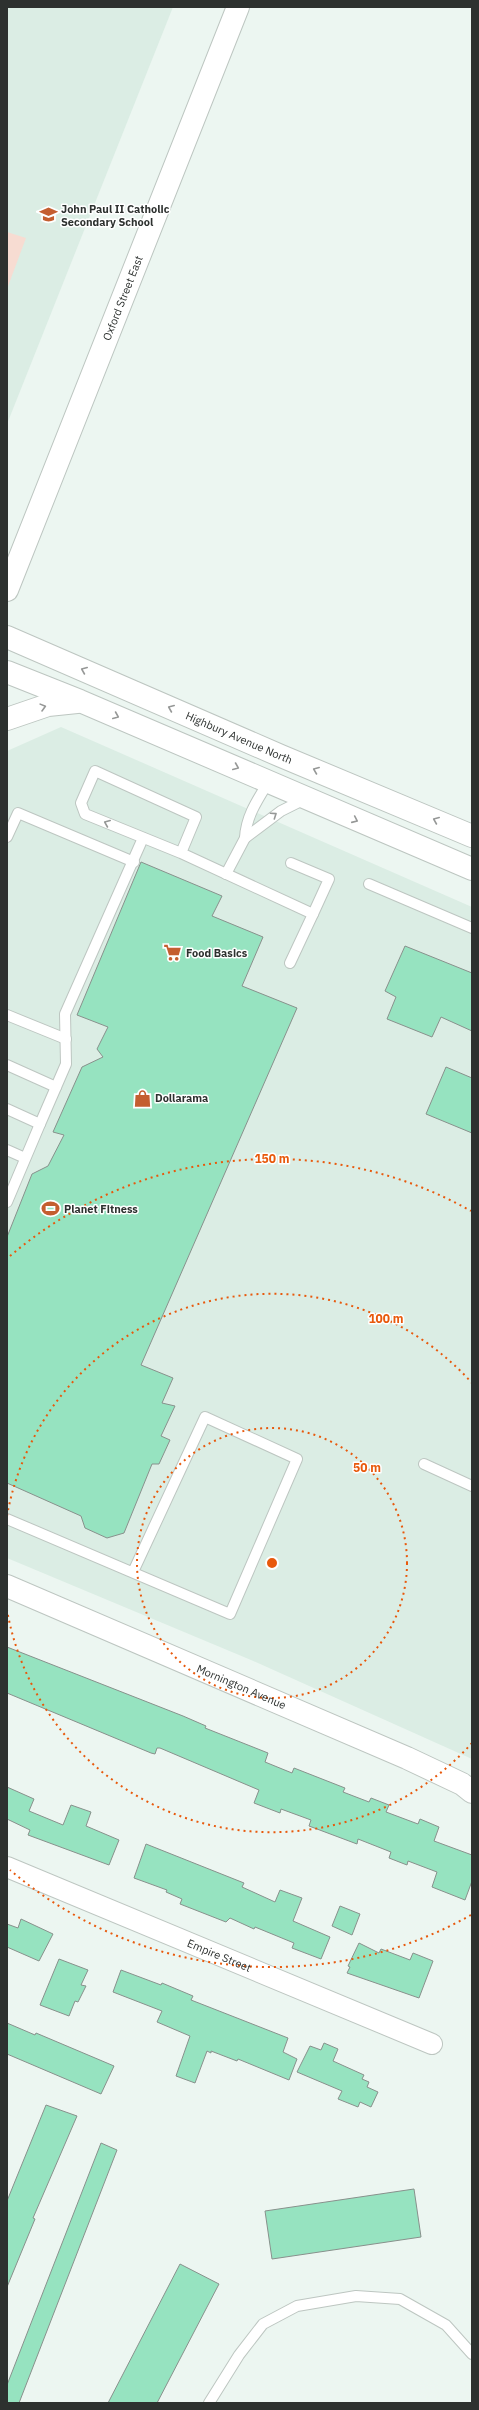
<svg xmlns="http://www.w3.org/2000/svg" width="479" height="2410" viewBox="0 0 479 2410" font-family="'IBM Plex Sans',sans-serif">
<style>
.built{fill:#dbede4}
.green{fill:#f7dcd2}
.building{fill:#96e3c0;stroke:#88918c}
.lines{fill:none;stroke-linecap:round;stroke-linejoin:round}
.lane-casing{stroke:#bdc6c1;stroke-width:12}
.street-casing{stroke:#bdc6c1;stroke-width:22}
.secondary-casing{stroke:#bdc6c1;stroke-width:24}
.lane{stroke:#fff;stroke-width:10}
.street{stroke:#fff;stroke-width:20}
.secondary{stroke:#fff;stroke-width:22}
.oneway{stroke:#969897}
.ring{fill:none;stroke:#e8590c;stroke-width:2;stroke-dasharray:2 4}
.labels{text-anchor:middle;dominant-baseline:central;stroke-width:3;stroke-linejoin:round;paint-order:stroke}
.poi-label{font-size:11px;font-weight:bold;fill:#2d312f;stroke:#fff;text-anchor:start}
.street-label{font-size:11px;fill:#2d312f;stroke:#fff}
.centre{fill:#e8590c;stroke:#fff;stroke-width:2}
.ring-label{font-size:12px;text-anchor:middle;font-weight:bold;fill:#e8590c;stroke:#fff;stroke-width:3;stroke-linejoin:round;paint-order:stroke}
</style>
<rect width="100%" height="100%" fill="#ecf6f1"/>
<g class="built">
<path d="M 7,7 L 173,7 L 7,424 Z"/>
<path d="M 61,727 L 472,907 L 472,1759 L 251,1660 L 7,1558 L 7,751 Z"/>
</g>
<path class="green" d="M 7,232 L 26,238 L 7,289 Z"/>
<g class="building">
<path d="M 141,862 L 222,896 L 212,916 L 263,937 L 242,986 L 297,1008 L 141,1365 L 173,1378 L 162,1403 L 175,1406 L 161,1436 L 170,1440 L 159,1464 L 152,1464 L 124,1533 L 107,1538 L 85,1528 L 81,1516 L 7,1483 L 7,1237 L 32,1174 L 48,1166 L 64,1135 L 53,1132 L 82,1067 L 103,1057 L 97,1049 L 108,1027 L 77,1015 Z"/>
<path d="M 405,946 L 472,973 L 472,1031 L 441,1017 L 432,1037 L 387,1019 L 396,997 L 385,991 Z"/>
<path d="M 446,1067 L 472,1078 L 472,1133 L 426,1114 Z"/>
<path d="M 7,1647 L 183,1716 L 206,1726 L 205,1728 L 268,1753 L 265,1762 L 292,1773 L 294,1768 L 345,1788 L 343,1792 L 369,1802 L 371,1798 L 389,1805 L 386,1812 L 418,1824 L 420,1819 L 439,1827 L 434,1841 L 472,1855 L 472,1881 L 465,1900 L 432,1887 L 437,1872 L 408,1861 L 407,1865 L 389,1858 L 391,1852 L 358,1839 L 357,1844 L 309,1826 L 311,1820 L 281,1809 L 280,1813 L 254,1803 L 259,1790 L 160,1748 L 157,1748 L 155,1754 L 151,1753 L 7,1693 Z"/>
<path d="M 7,1787 L 34,1799 L 29,1811 L 63,1825 L 71,1805 L 91,1812 L 86,1826 L 119,1840 L 109,1865 L 28,1835 L 30,1830 L 7,1819 Z"/>
<path d="M 146,1844 L 244,1883 L 242,1887 L 275,1902 L 280,1890 L 302,1898 L 293,1921 L 330,1937 L 321,1959 L 292,1948 L 294,1943 L 255,1927 L 254,1929 L 230,1918 L 226,1922 L 180,1904 L 182,1899 L 166,1892 L 167,1890 L 134,1878 Z"/>
<path d="M 340,1906 L 360,1914 L 352,1935 L 332,1926 Z"/>
<path d="M 21,1919 L 53,1934 L 39,1961 L 7,1947 L 7,1924 L 18,1928 Z"/>
<path d="M 359,1943 L 379,1953 L 381,1949 L 410,1960 L 413,1953 L 433,1961 L 419,1998 L 347,1973 L 350,1967 L 348,1966 Z"/>
<path d="M 59,1959 L 88,1970 L 81,1985 L 86,1986 L 78,2002 L 75,2001 L 69,2016 L 40,2005 Z"/>
<path d="M 121,1970 L 161,1985 L 162,1983 L 193,1996 L 191,2000 L 288,2038 L 283,2052 L 297,2059 L 289,2080 L 238,2059 L 237,2061 L 211,2051 L 211,2053 L 207,2051 L 195,2083 L 176,2076 L 190,2036 L 157,2022 L 162,2011 L 113,1992 Z"/>
<path d="M 7,2023 L 35,2035 L 36,2033 L 114,2066 L 101,2094 L 7,2054 Z"/>
<path d="M 324,2043 L 338,2049 L 333,2061 L 364,2075 L 362,2079 L 369,2082 L 367,2087 L 378,2092 L 371,2107 L 360,2102 L 358,2107 L 338,2099 L 342,2091 L 297,2072 L 310,2046 L 321,2050 Z"/>
<path d="M 46,2105 L 77,2116 L 33,2218 L 35,2219 L 7,2287 L 7,2201 Z"/>
<path d="M 101,2143 L 117,2150 L 19,2403 L 7,2403 L 7,2385 Z"/>
<path d="M 414,2189 L 421,2237 L 272,2259 L 265,2211 Z"/>
<path d="M 180,2264 L 219,2284 L 157,2403 L 108,2403 Z"/>
</g>
<g class="lines">
<defs>
<g id="lane">
<path d="M 7,837 L 18,813 L 134,862"/>
<path d="M 245,838 C 246,816 258,799 269,781"/>
<path d="M 181,853 L 196,817 L 95,771 L 81,803 L 85,814 L 181,853 L 313,914 L 290,963"/>
<path d="M 291,863 L 329,879 L 313,914"/>
<path d="M 226,874 L 245,838 L 281,811 L 305,799"/>
<path d="M 369,884 L 472,928"/>
<path d="M 7,1015 L 66,1039"/>
<path d="M 7,1065 L 56,1087"/>
<path d="M 7,1109 L 40,1124 L 66,1064 L 65,1014 L 143,838"/>
<path d="M 7,1150 L 25,1158"/>
<path d="M 7,1202 L 40,1124"/>
<path d="M 424,1464 L 472,1486"/>
<path d="M 7,1519 L 230,1614 L 297,1459 L 205,1417 L 133,1572"/>
<path d="M 209,2403 L 239,2355 L 263,2324 L 297,2306 L 356,2296 L 400,2299 L 446,2325 L 472,2354"/>
</g>
<g id="street">
<path id="s1" d="M 7,1867 L 432,2044"/>
</g>
<g id="secondary">
<path id="s2" d="M 7,590 L 238,7"/>
<path id="s3" d="M 7,637 L 281,756 L 472,836"/>
<path d="M 7,672 L 80,701 L 472,869"/>
<path d="M 7,719 L 48,705 L 77,702"/>
<path id="s4" d="M 7,1586 L 407,1758 L 462,1784 L 472,1792"/>
</g>
</defs>
<use href="#lane" class="lane-casing"/>
<use href="#street" class="street-casing"/>
<use href="#secondary" class="secondary-casing"/>
<use href="#lane" class="lane"/>
<use href="#street" class="street"/>
<use href="#secondary" class="secondary"/>
</g>
<defs><path id="oneway-chevron" d="M-2-3.5L2.5 0L-2 3.5" fill="none" stroke-width="1.6" stroke-linecap="round" stroke-linejoin="round"/></defs>
<g class="oneway">
<use href="#oneway-chevron" transform="translate(84 670) rotate(-157)"/>
<use href="#oneway-chevron" transform="translate(43 707) rotate(-15)"/>
<use href="#oneway-chevron" transform="translate(171 708) rotate(-157)"/>
<use href="#oneway-chevron" transform="translate(116 716) rotate(23)"/>
<use href="#oneway-chevron" transform="translate(236 767) rotate(23)"/>
<use href="#oneway-chevron" transform="translate(316 770) rotate(-158)"/>
<use href="#oneway-chevron" transform="translate(274 815) rotate(-34)"/>
<use href="#oneway-chevron" transform="translate(355 820) rotate(24)"/>
<use href="#oneway-chevron" transform="translate(436 820) rotate(-157)"/>
<use href="#oneway-chevron" transform="translate(107 823) rotate(-157)"/>
</g>
<g class="ring">
<circle cx="272" cy="1563" r="135"/>
<path d="M472 1743A269 269 0 0 1 7 1610M7 1516A269 269 0 0 1 472 1383"/>
<path d="M471 1915A404 404 0 0 1 10 1870M10 1256A404 404 0 0 1 471 1211"/>
</g>
<defs>
<symbol id="school-bare" viewBox="-9 -9 18 18"><path d="M0-5L7-2L0 1L-7-2ZM-4 1L0 2.5L4 1V4Q0 6-4 4Z" fill="#c45e30" stroke="#fff" stroke-width="2.5" paint-order="stroke"/></symbol>
<symbol id="supermarket-bare" viewBox="-9 -9 18 18"><path d="M-6-5.5h2.5l.6 2H6L4.5 2H-2.5L-4.4-4H-6ZM-1.5 3.2a1.3 1.3 0 1 0 .1 0ZM3 3.2a1.3 1.3 0 1 0 .1 0Z" fill="#c45e30" stroke="#fff" stroke-width="2.5" paint-order="stroke"/></symbol>
<symbol id="shop-bare" viewBox="-9 -9 18 18"><path d="M-5-2.5h2.3a2.7 3.5 0 0 1 5.4 0H5L5.5 6h-11ZM-1.5-2.5h3a1.5 2.3 0 0 0-3 0Z" fill="#c45e30" stroke="#fff" stroke-width="2.5" paint-order="stroke"/></symbol>
<symbol id="stadium-bare" viewBox="-9 -9 18 18"><path d="M0-5a6.5 5 0 1 0 0 10a6.5 5 0 1 0 0-10ZM-3.5-1.8h7v3.6h-7Z" fill="#c45e30" stroke="#fff" stroke-width="2.5" paint-order="stroke"/></symbol>
</defs>
<g fill-rule="evenodd">
<use href="#school-bare" x="36" y="202" width="25" height="25"/>
<use href="#supermarket-bare" x="160" y="940" width="25" height="25"/>
<use href="#shop-bare" x="130" y="1086" width="25" height="25"/>
<use href="#stadium-bare" x="38" y="1196" width="25" height="25"/>
</g>
<g class="labels">
<g class="poi-label">
<text x="61" y="209">John Paul II Catholic<tspan x="61" dy="13">Secondary School</tspan></text>
<text x="186" y="953">Food Basics</text>
<text x="155" y="1098">Dollarama</text>
<text x="64" y="1209">Planet Fitness</text>
</g>
<g class="street-label">
<text stroke="none"><textPath href="#s2" startOffset="314">Oxford Street East</textPath></text>
<text stroke="none"><textPath href="#s3" startOffset="253">Highbury Avenue North</textPath></text>
<text stroke="none"><textPath href="#s4" startOffset="255">Mornington Avenue</textPath></text>
<text stroke="none"><textPath href="#s1" startOffset="230">Empire Street</textPath></text>
</g>
</g>
<circle cx="272" cy="1563" r="6" class="centre"/>
<g class="ring-label">
<text x="272" y="1163">150 m</text>
<text x="386" y="1323">100 m</text>
<text x="367" y="1472">50 m</text>
</g>
<rect width="479" height="2410" fill="none" stroke="#2d312f" stroke-width="16"/>
</svg>
